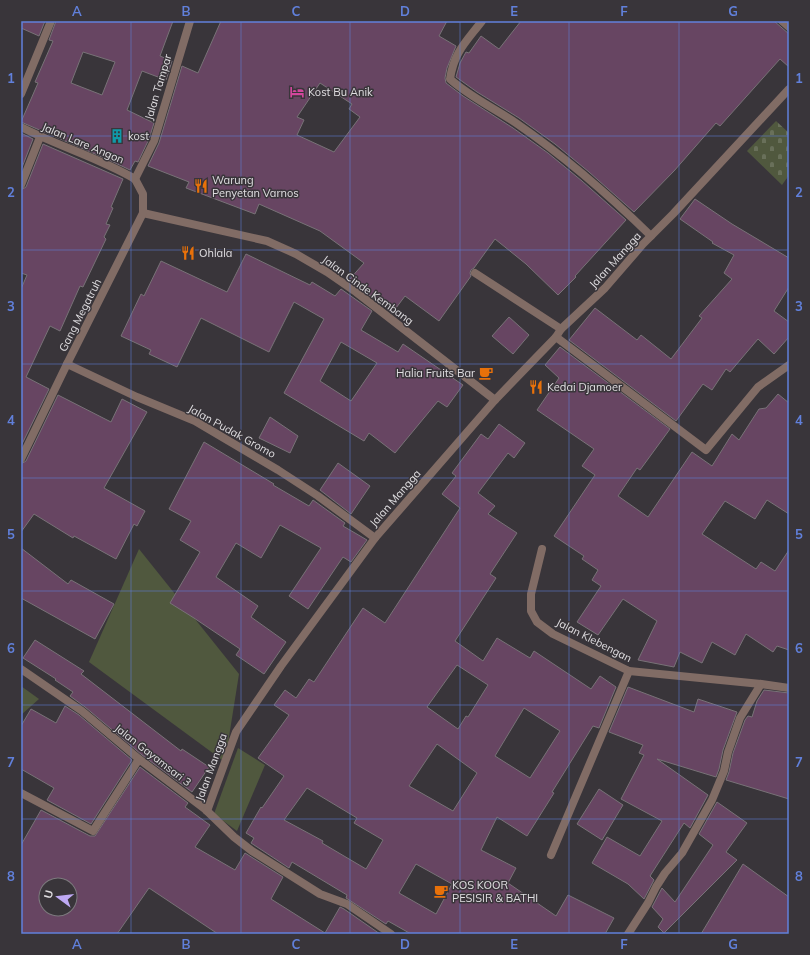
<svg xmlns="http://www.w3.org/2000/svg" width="810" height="955" viewBox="0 0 810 955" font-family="Mulish,sans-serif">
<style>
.grass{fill:#50583e}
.cemetery{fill:url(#cemetery-stones)}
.building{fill:#674562;stroke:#787277;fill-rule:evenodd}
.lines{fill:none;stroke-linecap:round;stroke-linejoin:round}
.minor{stroke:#816c65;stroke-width:8}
.grid{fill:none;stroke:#6180db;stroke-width:1;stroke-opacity:0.55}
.labels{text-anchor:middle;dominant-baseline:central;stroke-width:3;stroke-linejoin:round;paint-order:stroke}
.street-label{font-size:11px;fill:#e0dee1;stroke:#39353a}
.poi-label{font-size:11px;fill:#e0dee1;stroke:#39353a;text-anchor:start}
.neatline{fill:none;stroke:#6180db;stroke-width:1.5}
.grid-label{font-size:13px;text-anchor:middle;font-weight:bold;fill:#6180db}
</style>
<defs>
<pattern id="cemetery-stones" width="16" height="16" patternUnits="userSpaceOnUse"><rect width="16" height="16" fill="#50583e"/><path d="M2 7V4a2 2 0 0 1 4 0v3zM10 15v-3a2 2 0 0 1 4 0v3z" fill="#69705a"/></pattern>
</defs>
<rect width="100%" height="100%" fill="#39353a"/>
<g class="grass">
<path d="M 139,549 L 239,674 L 225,762 L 89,662 Z"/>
<path d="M 21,686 L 39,699 L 21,715 Z"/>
<path d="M 238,748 L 265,765 L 237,831 L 214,814 Z"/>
</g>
<path class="cemetery" d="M 776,121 L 789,133 L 789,175 L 782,185 L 747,151 Z"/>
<g class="building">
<path d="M 21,21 L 45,21 L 39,36 L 21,28 Z"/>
<path d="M 56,21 L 173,21 L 160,56 L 172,61 L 166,80 L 142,71 L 127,110 L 154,123 L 149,139 L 138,162 L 135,161 L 130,170 L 109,160 L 21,122 L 38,83 L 35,82 L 53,41 L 49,40 ZM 83,52 L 115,62 L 102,95 L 71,83 Z"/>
<path d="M 221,21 L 447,21 L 439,36 L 456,46 L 447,68 L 445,78 L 446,83 L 463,96 L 513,128 L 548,153 L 582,181 L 626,220 L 575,276 L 576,277 L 558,295 L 526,264 L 495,239 L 474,268 L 471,270 L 470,273 L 471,276 L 439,321 L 405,296 L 396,308 L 380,296 L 377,301 L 349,280 L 364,263 L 320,231 L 259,204 L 255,214 L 186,188 L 189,182 L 148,166 L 159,143 L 182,66 L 198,73 ZM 320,83 L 352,104 L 349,109 L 360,117 L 334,152 L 297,135 L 304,120 L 297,117 Z"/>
<path d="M 521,21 L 774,21 L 789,34 L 789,67 L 780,59 L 720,126 L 716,123 L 674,171 L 634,212 L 589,172 L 555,144 L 519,118 L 477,92 L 456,77 L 460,63 L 466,52 L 469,53 L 481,36 L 499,49 Z"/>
<path d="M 21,133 L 33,139 L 21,170 Z"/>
<path d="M 43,144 L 123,179 L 111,207 L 113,208 L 106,224 L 110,225 L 104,237 L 106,239 L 83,287 L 80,286 L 60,331 L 50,326 L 26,377 L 49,389 L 21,446 L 21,289 L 27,275 L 21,273 L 21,190 L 26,187 Z"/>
<path d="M 695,199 L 732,224 L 789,258 L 789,287 L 774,311 L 789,322 L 789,337 L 774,354 L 758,339 L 730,372 L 726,369 L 712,390 L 703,384 L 676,421 L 569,340 L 595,308 L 637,340 L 641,335 L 671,359 L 702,318 L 699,316 L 732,279 L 724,273 L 734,255 L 712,243 L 713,242 L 680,219 Z"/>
<path d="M 246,254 L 310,285 L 312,282 L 335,296 L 341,289 L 372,311 L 361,330 L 398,352 L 403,344 L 463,385 L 447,407 L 438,401 L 395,453 L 369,433 L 364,441 L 284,393 L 324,319 L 294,302 L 269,352 L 201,318 L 177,367 L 149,354 L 151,350 L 121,336 L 141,294 L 144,296 L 161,261 L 227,292 ZM 341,342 L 377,363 L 351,401 L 320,381 Z"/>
<path d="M 509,317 L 529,335 L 513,354 L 492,336 Z"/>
<path d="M 560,347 L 670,429 L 640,470 L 637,468 L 618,496 L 648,517 L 692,452 L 712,466 L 732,434 L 739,440 L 759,409 L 766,408 L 778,394 L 789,403 L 789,514 L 767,500 L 755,519 L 725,501 L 702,534 L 756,569 L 761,562 L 775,571 L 789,550 L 789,650 L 777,646 L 773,652 L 746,634 L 735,655 L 712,642 L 702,663 L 680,652 L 674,667 L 638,660 L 657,621 L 623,599 L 598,635 L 577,622 L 601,586 L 592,580 L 598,570 L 582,559 L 584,556 L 554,536 L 595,475 L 582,466 L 594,449 L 537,410 L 559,378 L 545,365 Z"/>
<path d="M 58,395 L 111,422 L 122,399 L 147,412 L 104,488 L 145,511 L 137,526 L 134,524 L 116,559 L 74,536 L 73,538 L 34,514 L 21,532 L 21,464 L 26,461 Z"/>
<path d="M 270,417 L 298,436 L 290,453 L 259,438 Z"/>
<path d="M 499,424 L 525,443 L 514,458 L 508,453 L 478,493 L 495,506 L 488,514 L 517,533 L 490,574 L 496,578 L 455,641 L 483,661 L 497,638 L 530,658 L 534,651 L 591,689 L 600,676 L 616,687 L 599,728 L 593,726 L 552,792 L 554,793 L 527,836 L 497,817 L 481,850 L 516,868 L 508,883 L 556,916 L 568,895 L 614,918 L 605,934 L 411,934 L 388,921 L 386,924 L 346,898 L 347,895 L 292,862 L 289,868 L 251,843 L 254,838 L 246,833 L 261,807 L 262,808 L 284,776 L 258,758 L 289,715 L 274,705 L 285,690 L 296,698 L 309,679 L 314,682 L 363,608 L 385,623 L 460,508 L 442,494 L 456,476 L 452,473 L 481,434 L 488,439 ZM 457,665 L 488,685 L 468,717 L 466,716 L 458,729 L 427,707 ZM 524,708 L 560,731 L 530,778 L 495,756 ZM 437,744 L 477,773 L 453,811 L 409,786 ZM 307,788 L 357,818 L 354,823 L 383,840 L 366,869 L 322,843 L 323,841 L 284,820 ZM 416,864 L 452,884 L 436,914 L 399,893 Z"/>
<path d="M 204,442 L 274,484 L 273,485 L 309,506 L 313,500 L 345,523 L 343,526 L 367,540 L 351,562 L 343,557 L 308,609 L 289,596 L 321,548 L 280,525 L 261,558 L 236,543 L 216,577 L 258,606 L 251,617 L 286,642 L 264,674 L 236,655 L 240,649 L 194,618 L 170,603 L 200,552 L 180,540 L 191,521 L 169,509 Z"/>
<path d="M 338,463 L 370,486 L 351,514 L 320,490 Z"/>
<path d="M 21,548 L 68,584 L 71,580 L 114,604 L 95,639 L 21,598 Z"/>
<path d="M 35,640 L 84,671 L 81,674 L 181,751 L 182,749 L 209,767 L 192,792 L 142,755 L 85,707 L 70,696 L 73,692 L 55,680 L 56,679 L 23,658 Z"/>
<path d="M 628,687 L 694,712 L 698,699 L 737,712 L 723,750 L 719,769 L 716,777 L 657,759 L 708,795 L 690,828 L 684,823 L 650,876 L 654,880 L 644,899 L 628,884 L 592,863 L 607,837 L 640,856 L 662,821 L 621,799 L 644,755 L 639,753 L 643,745 L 609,732 Z"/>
<path d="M 764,690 L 789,693 L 789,799 L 726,780 L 729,772 L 733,753 L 745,720 L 748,716 L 752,717 L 757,701 Z"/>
<path d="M 65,706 L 79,715 L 132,760 L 91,824 L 47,800 L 54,788 L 21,769 L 21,726 L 31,709 L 56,723 Z"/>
<path d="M 140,767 L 188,803 L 185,807 L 210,825 L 195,847 L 235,870 L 245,853 L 283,877 L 271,899 L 325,933 L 340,907 L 344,909 L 380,934 L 218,934 L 149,888 L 117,934 L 21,934 L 21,845 L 41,810 L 90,836 L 95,836 ZM 46,885 L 70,885 L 70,909 L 46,909 Z"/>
<path d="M 599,789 L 623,805 L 602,840 L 577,824 Z"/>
<path d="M 717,802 L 747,823 L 726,852 L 737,860 L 664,933 L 658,927 L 663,919 L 652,907 L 662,888 L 675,902 L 713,845 L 699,834 Z"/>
<path d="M 743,864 L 789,897 L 789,934 L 701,934 Z"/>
</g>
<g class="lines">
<g class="minor">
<path d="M 482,21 C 466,42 454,52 450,79 C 470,97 494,108 516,123 C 564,156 609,195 651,236"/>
<path d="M 782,21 L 789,27"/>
<path d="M 21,94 L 51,21"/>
<path d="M 21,127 C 58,146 99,158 135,179"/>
<path d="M 135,179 L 154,141 L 190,21"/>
<path d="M 21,185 L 40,137"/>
<path d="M 143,213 L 267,241 L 296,254 L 327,272 L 356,292 L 495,400"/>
<path d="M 475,273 L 561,329"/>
<path d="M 556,337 L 706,450 L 758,387 L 789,365"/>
<path d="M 67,364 L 137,397 L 195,421 L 278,470 L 318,496 L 375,538"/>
<path d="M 21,459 L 67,364 L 143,213 L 143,194 L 135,179"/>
<path d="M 542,549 L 531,594 L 531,611 L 537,622 L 553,634 L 629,671 L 761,684 L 789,688"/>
<path d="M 21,669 L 82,711 L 139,759 L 205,809 L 234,837 L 252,851 L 320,894 L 347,904 L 391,934"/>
<path d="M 21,793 L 93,831 L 139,759"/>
<path d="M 207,811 L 236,732 L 281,666 L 375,538 L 495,400 L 556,337 L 561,329 L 605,288 L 643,244 L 673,214 L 789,89"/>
<path d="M 551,855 L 629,671"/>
<path d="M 628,934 L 648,903 L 656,887 L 665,873 L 682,853 L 712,800 L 724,771 L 728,752 L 740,718 L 761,684"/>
</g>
</g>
<path class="grid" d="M 131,21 L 131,934M 241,21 L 241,934M 350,21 L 350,934M 460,21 L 460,934M 569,21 L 569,934M 679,21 L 679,934M 21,136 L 789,136M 21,250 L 789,250M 21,364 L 789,364M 21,478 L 789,478M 21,591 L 789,591M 21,705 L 789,705M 21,819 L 789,819"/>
<defs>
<symbol id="hotel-bare" viewBox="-9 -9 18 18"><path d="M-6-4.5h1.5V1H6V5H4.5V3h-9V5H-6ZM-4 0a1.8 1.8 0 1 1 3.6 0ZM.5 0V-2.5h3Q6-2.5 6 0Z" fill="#d1479c" stroke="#39353a" stroke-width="2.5" paint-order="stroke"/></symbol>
<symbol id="building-bare" viewBox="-9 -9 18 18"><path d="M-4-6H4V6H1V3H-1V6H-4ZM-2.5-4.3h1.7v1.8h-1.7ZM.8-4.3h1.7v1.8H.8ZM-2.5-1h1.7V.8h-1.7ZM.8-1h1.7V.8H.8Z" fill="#0f9aa8" stroke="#39353a" stroke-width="2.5" paint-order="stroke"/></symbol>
<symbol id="restaurant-bare" viewBox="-9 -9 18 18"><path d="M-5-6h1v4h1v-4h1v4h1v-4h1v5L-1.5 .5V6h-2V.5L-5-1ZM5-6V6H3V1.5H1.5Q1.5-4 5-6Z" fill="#e8710a" stroke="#39353a" stroke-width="2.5" paint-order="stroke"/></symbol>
<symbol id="cafe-bare" viewBox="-9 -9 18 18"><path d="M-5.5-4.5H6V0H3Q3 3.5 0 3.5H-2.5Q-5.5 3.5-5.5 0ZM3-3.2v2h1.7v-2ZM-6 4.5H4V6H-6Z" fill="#e8710a" stroke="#39353a" stroke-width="2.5" paint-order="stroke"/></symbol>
</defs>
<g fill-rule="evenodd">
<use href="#hotel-bare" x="287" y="82" width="20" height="20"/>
<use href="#building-bare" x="107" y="126" width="20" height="20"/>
<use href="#restaurant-bare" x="191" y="176" width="20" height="20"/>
<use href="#restaurant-bare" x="178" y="243" width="20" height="20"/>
<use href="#cafe-bare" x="476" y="363" width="20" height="20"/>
<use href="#restaurant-bare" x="526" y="377" width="20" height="20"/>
<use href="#cafe-bare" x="431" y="881" width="20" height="20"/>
</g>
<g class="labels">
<g class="street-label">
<text transform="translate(158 87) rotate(-73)">Jalan Tampar</text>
<text transform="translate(83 143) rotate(23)">Jalan Lare Angon</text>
<text transform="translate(615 260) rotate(-48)">Jalan Mangga</text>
<text transform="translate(368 290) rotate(36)">Jalan Cinde Kembang</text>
<text transform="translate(80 315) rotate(-63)">Gang Megatruh</text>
<text transform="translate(232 431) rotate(29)">Jalan Pudak Gromo</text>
<text transform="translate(395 498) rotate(-49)">Jalan Mangga</text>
<text transform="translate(594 640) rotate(27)">Jalan Klebengan</text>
<text transform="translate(153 755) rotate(38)">Jalan Gayamsari 3</text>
<text transform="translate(211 767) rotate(-70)">Jalan Mangga</text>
</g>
<g class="poi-label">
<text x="308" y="92">Kost Bu Anik</text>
<text x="128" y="136">kost</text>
<text x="212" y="180">Warung<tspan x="212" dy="13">Penyetan Varnos</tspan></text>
<text x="199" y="253">Ohlala</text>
<text x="475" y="373" text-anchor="end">Halia Fruits Bar</text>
<text x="547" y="387">Kedai Djamoer</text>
<text x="452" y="885">KOS KOOR<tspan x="452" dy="13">PESISIR &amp; BATHI</tspan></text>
</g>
</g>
<rect width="810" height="955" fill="none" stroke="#39353a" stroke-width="44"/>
<g transform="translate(58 897) rotate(285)"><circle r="19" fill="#39353a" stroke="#7c797d"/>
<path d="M0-3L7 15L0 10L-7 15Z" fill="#bea9f4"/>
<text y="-6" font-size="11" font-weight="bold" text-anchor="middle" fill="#e0dee1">U</text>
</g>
<rect x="22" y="22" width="766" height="911" class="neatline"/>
<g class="grid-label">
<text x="77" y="16">A</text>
<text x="186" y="16">B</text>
<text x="296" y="16">C</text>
<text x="405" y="16">D</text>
<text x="514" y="16">E</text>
<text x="624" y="16">F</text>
<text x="733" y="16">G</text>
<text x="11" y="83">1</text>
<text x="799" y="83">1</text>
<text x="11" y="197">2</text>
<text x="799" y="197">2</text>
<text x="11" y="311">3</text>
<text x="799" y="311">3</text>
<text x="11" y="425">4</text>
<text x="799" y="425">4</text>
<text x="11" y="539">5</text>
<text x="799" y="539">5</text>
<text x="11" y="653">6</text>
<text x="799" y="653">6</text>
<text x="11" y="767">7</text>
<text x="799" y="767">7</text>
<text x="11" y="881">8</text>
<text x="799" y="881">8</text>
<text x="77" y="949">A</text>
<text x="186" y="949">B</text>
<text x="296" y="949">C</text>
<text x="405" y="949">D</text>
<text x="514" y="949">E</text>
<text x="624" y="949">F</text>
<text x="733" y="949">G</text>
</g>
</svg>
